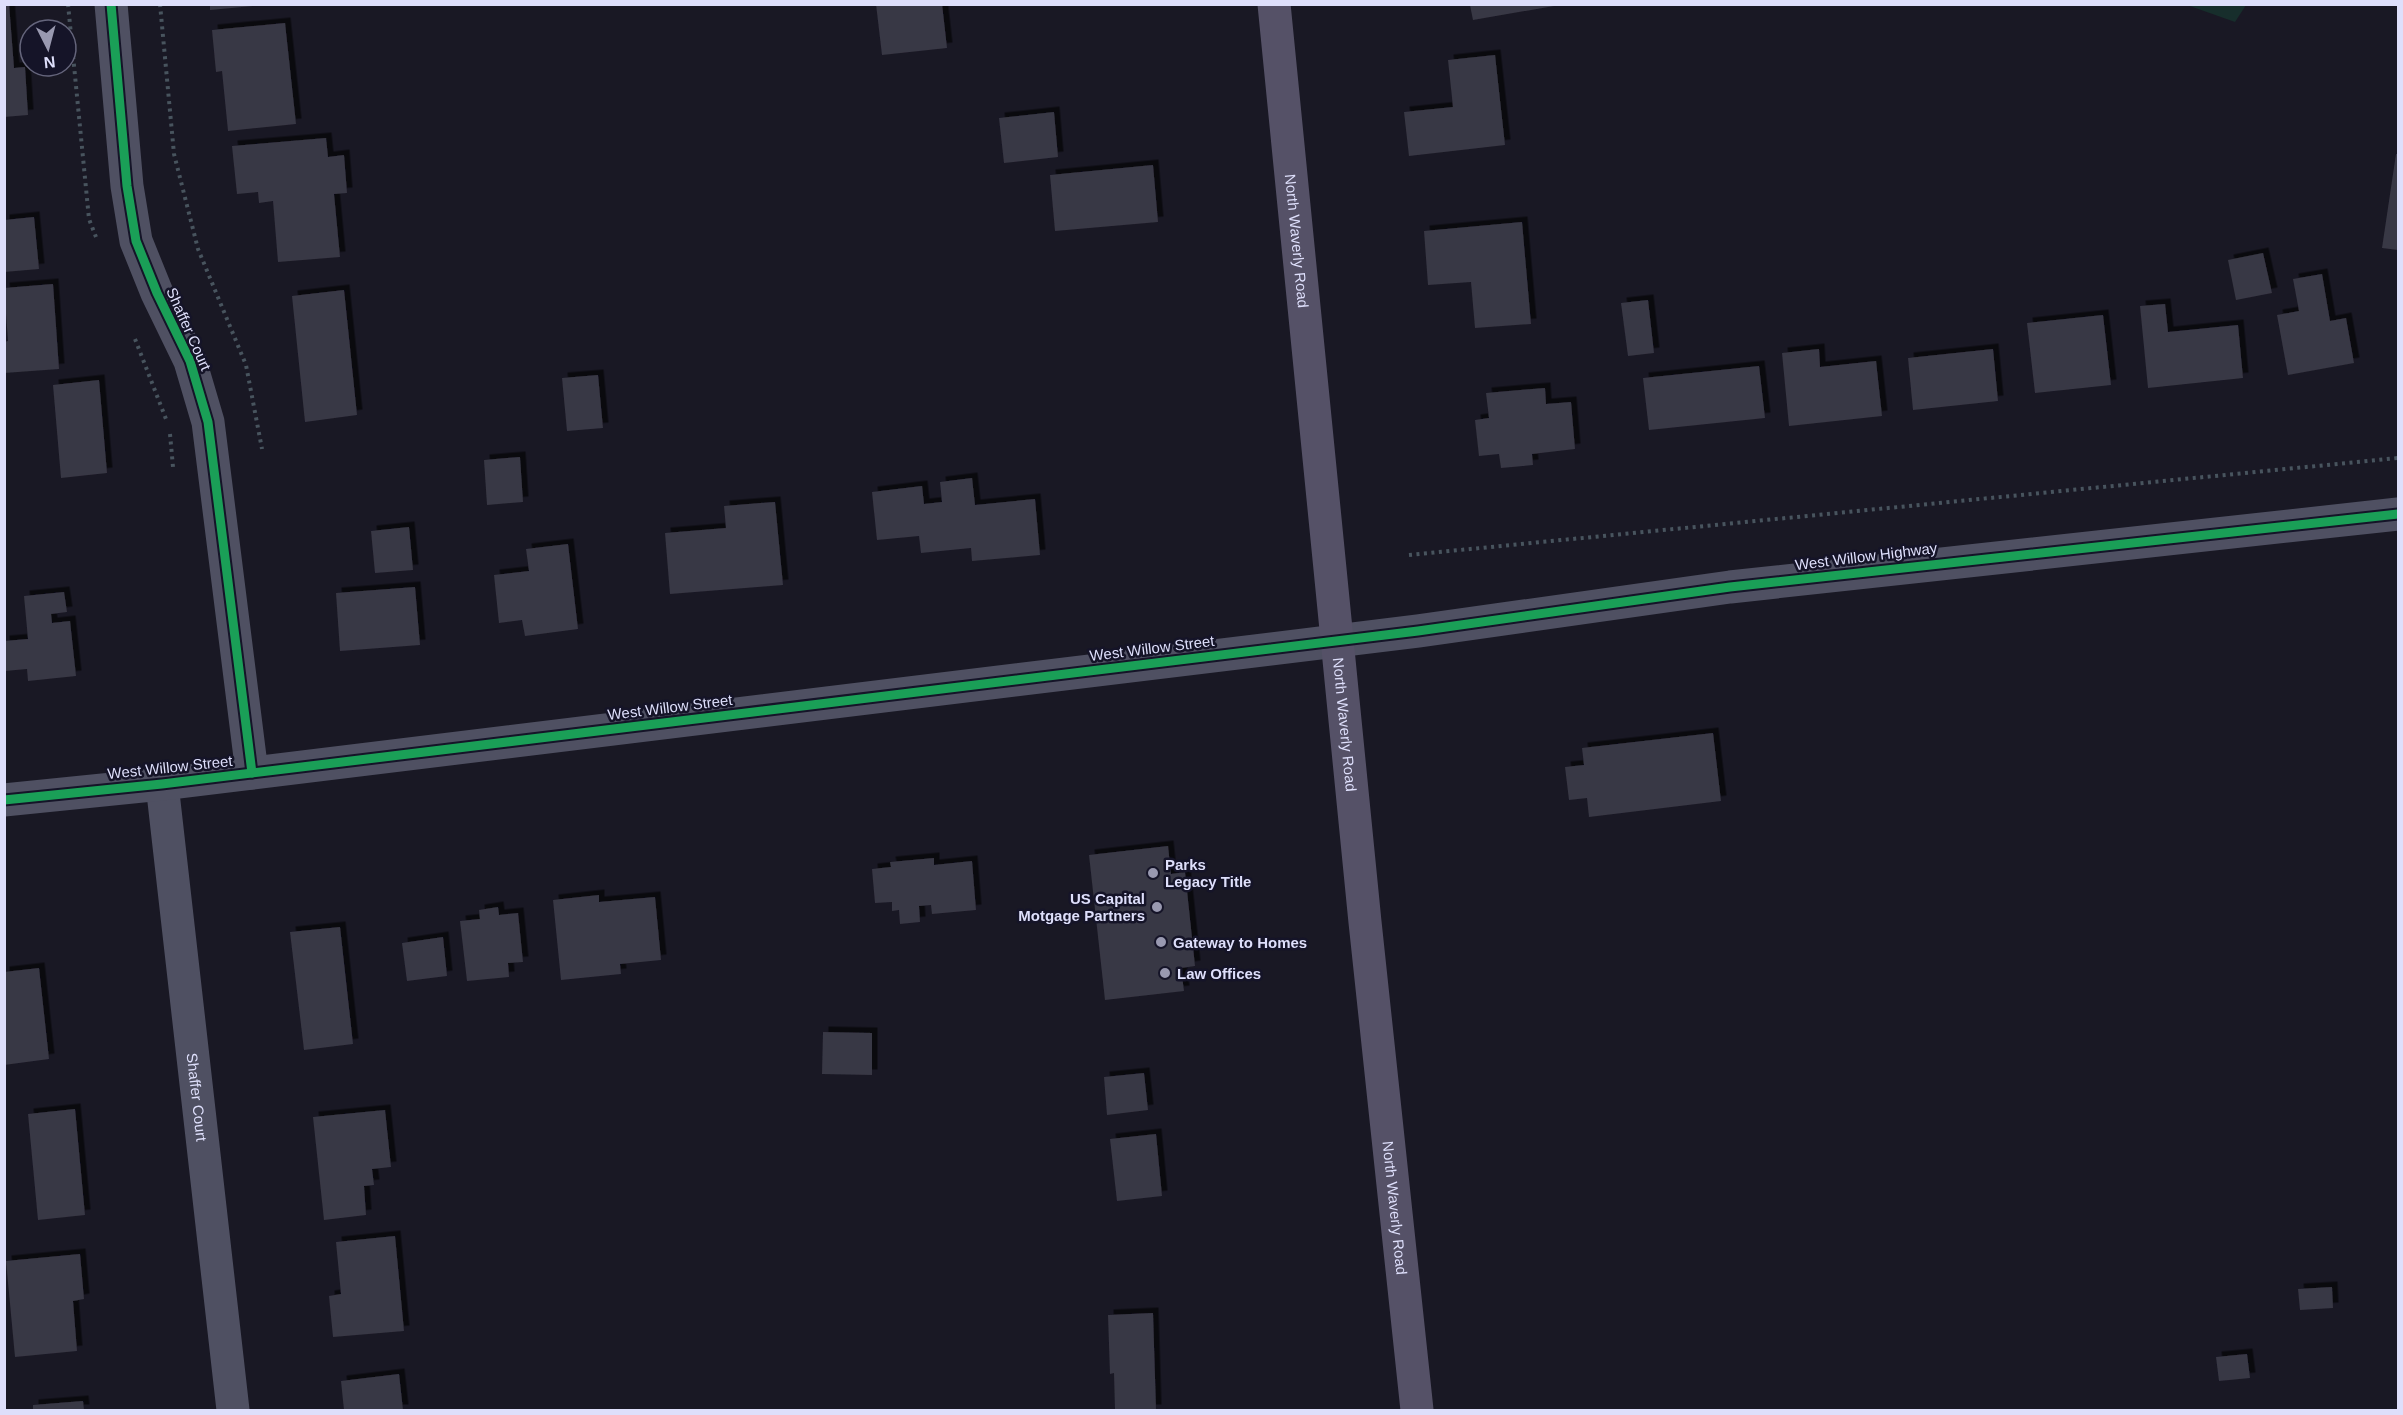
<svg xmlns="http://www.w3.org/2000/svg" width="2403" height="1415" viewBox="0 0 2403 1415" font-family="Helvetica,sans-serif">
<style>
.green{fill:#172e2c}
.building{fill:#383744;filter:url(#shadow)}
.lines{fill:none;stroke-linecap:round;stroke-linejoin:round}
.path{stroke:#48545e;stroke-width:4;stroke-dasharray:3 4.5;stroke-linecap:butt}
.minor{stroke:#4f5062;stroke-width:33}
.major{stroke:#555167;stroke-width:33}
.cycleway-casing{stroke:#151428;stroke-width:13}
.cycleway{stroke:#1a9f57;stroke-width:9}
.poi-dot{fill:#9999b0;stroke:#151428;stroke-width:2}
.labels{text-anchor:middle;dominant-baseline:central;stroke-width:5;stroke-linejoin:round;paint-order:stroke}
.street-label{font-size:15px;fill:#dedffb;stroke:#151428}
.poi-label{font-size:15px;font-weight:bold;fill:#dedffb;stroke:#151428;text-anchor:start}
</style>
<defs>
<filter id="shadow"><feDropShadow dx="5.5" dy="-5.5" stdDeviation="0" flood-color="#0009"/></filter>
</defs>
<rect width="100%" height="100%" fill="#191824"/>
<path class="green" d="M 2187,5 L 2246,5 L 2235,22 Z"/>
<g class="building">
<path d="M 4,4 L 9,4 L 14,68 L 25,67 L 28,115 L 4,117 Z"/>
<path d="M 210,4 L 253,4 L 253,6 L 210,10 Z"/>
<path d="M 876,4 L 942,4 L 947,48 L 882,55 Z"/>
<path d="M 1470,5 L 1554,5 L 1554,6 L 1473,20 Z"/>
<path d="M 285,23 L 296,124 L 228,131 L 222,71 L 216,72 L 212,30 Z"/>
<path d="M 1495,55 L 1505,145 L 1409,156 L 1404,112 L 1453,107 L 1448,60 Z"/>
<path d="M 1054,112 L 1058,157 L 1004,163 L 999,118 Z"/>
<path d="M 326,138 L 328,157 L 344,155 L 347,193 L 334,194 L 340,257 L 278,262 L 273,201 L 259,203 L 258,192 L 237,194 L 232,146 Z"/>
<path d="M 2396,154 L 2398,154 L 2398,250 L 2382,248 Z"/>
<path d="M 1153,165 L 1158,222 L 1055,231 L 1050,175 Z"/>
<path d="M 34,217 L 39,269 L 4,272 L 4,220 Z"/>
<path d="M 1522,222 L 1531,324 L 1475,328 L 1471,282 L 1428,285 L 1424,231 Z"/>
<path d="M 2263,253 L 2272,293 L 2236,300 L 2228,260 Z"/>
<path d="M 2322,274 L 2330,321 L 2346,318 L 2354,363 L 2288,375 L 2277,315 L 2299,311 L 2293,279 Z"/>
<path d="M 53,284 L 59,369 L 4,373 L 4,342 L 8,341 L 4,288 Z"/>
<path d="M 344,290 L 357,415 L 305,422 L 292,296 Z"/>
<path d="M 1648,300 L 1654,353 L 1628,356 L 1621,303 Z"/>
<path d="M 2165,304 L 2168,332 L 2238,325 L 2243,378 L 2148,388 L 2140,306 Z"/>
<path d="M 2103,315 L 2111,385 L 2035,393 L 2027,323 Z"/>
<path d="M 1819,349 L 1820,367 L 1876,361 L 1882,416 L 1789,426 L 1782,353 Z"/>
<path d="M 1993,349 L 1998,401 L 1913,410 L 1908,358 Z"/>
<path d="M 1759,366 L 1765,418 L 1649,430 L 1643,378 Z"/>
<path d="M 598,375 L 603,428 L 567,431 L 562,378 Z"/>
<path d="M 99,380 L 107,473 L 61,478 L 53,385 Z"/>
<path d="M 1545,388 L 1546,404 L 1571,402 L 1575,449 L 1532,454 L 1533,465 L 1501,468 L 1499,454 L 1479,456 L 1475,420 L 1489,418 L 1486,393 Z"/>
<path d="M 520,457 L 523,502 L 487,505 L 484,460 Z"/>
<path d="M 972,478 L 975,505 L 1035,499 L 1040,555 L 972,561 L 971,548 L 921,553 L 919,536 L 877,540 L 872,492 L 922,486 L 924,504 L 942,502 L 940,482 Z"/>
<path d="M 775,502 L 783,585 L 670,594 L 665,533 L 726,528 L 724,506 Z"/>
<path d="M 409,527 L 413,570 L 375,573 L 371,531 Z"/>
<path d="M 568,544 L 578,629 L 525,636 L 522,620 L 499,623 L 494,575 L 529,571 L 526,549 Z"/>
<path d="M 415,587 L 420,645 L 340,651 L 336,593 Z"/>
<path d="M 64,592 L 67,612 L 51,614 L 52,623 L 70,621 L 76,676 L 28,681 L 27,669 L 5,671 L 4,641 L 28,639 L 24,596 Z"/>
<path d="M 1713,733 L 1721,801 L 1589,817 L 1587,798 L 1569,800 L 1565,767 L 1584,765 L 1582,748 Z"/>
<path d="M 1168,846 L 1171,874 L 1185,872 L 1195,966 L 1181,968 L 1184,991 L 1105,1000 L 1089,855 Z"/>
<path d="M 934,858 L 934,865 L 972,861 L 976,910 L 932,914 L 931,905 L 919,906 L 920,922 L 900,924 L 899,910 L 892,911 L 892,902 L 875,903 L 872,869 L 891,867 L 890,862 Z"/>
<path d="M 599,895 L 599,902 L 655,897 L 661,960 L 620,964 L 621,974 L 561,980 L 553,900 Z"/>
<path d="M 498,907 L 499,915 L 518,913 L 523,962 L 508,963 L 509,977 L 467,981 L 460,921 L 480,919 L 479,910 Z"/>
<path d="M 340,927 L 353,1044 L 304,1050 L 290,932 Z"/>
<path d="M 443,937 L 447,976 L 407,981 L 402,943 Z"/>
<path d="M 39,968 L 49,1059 L 4,1065 L 4,972 Z"/>
<path d="M 823,1032 L 872,1033 L 872,1075 L 822,1074 Z"/>
<path d="M 1144,1073 L 1148,1110 L 1107,1115 L 1104,1077 Z"/>
<path d="M 75,1109 L 85,1215 L 38,1220 L 28,1114 Z"/>
<path d="M 385,1110 L 391,1167 L 372,1169 L 374,1185 L 364,1186 L 366,1215 L 324,1220 L 313,1117 Z"/>
<path d="M 1156,1134 L 1162,1196 L 1117,1201 L 1110,1139 Z"/>
<path d="M 395,1236 L 404,1331 L 333,1337 L 329,1296 L 341,1294 L 336,1242 Z"/>
<path d="M 80,1254 L 84,1299 L 73,1301 L 77,1351 L 15,1357 L 6,1261 Z"/>
<path d="M 2332,1287 L 2333,1308 L 2300,1310 L 2298,1289 Z"/>
<path d="M 1153,1313 L 1156,1410 L 1115,1410 L 1114,1373 L 1110,1374 L 1108,1315 Z"/>
<path d="M 2247,1354 L 2250,1378 L 2219,1381 L 2216,1357 Z"/>
<path d="M 399,1374 L 403,1410 L 344,1410 L 341,1381 Z"/>
<path d="M 83,1401 L 84,1410 L 33,1410 L 33,1405 Z"/>
</g>
<g class="lines">
<g class="path">
<path d="M 68,4 L 89,219 L 96,237"/>
<path d="M 160,4 L 174,154 L 198,249 L 246,365 L 262,449"/>
<path d="M 135,339 L 166,419"/>
<path d="M 170,434 L 173,467"/>
<path d="M 1409,555 L 2398,458"/>
</g>
<g class="minor">
<path d="M 111,4 L 127,186 L 136,241 L 157,293 L 190,361 L 208,422 L 252,773"/>
<path id="s1" d="M 162,784 L 233,1410"/>
<path d="M 4,800 L 162,784 L 1418,631 L 1730,587 L 2398,514"/>
</g>
<path class="major" id="s2" d="M 1274,4 L 1365,922 L 1417,1410"/>
<defs>
<g id="cycleway">
<path d="M 111,4 L 127,186 L 136,241 L 157,293 L 190,361 L 208,422 L 252,773"/>
<path d="M 4,800 L 162,784 L 1418,631 L 1730,587 L 2398,514"/>
</g>
</defs>
<use href="#cycleway" class="cycleway-casing"/>
<use href="#cycleway" class="cycleway"/>
</g>
<g class="poi-dot">
<circle cx="1153" cy="873" r="6"/>
<circle cx="1157" cy="907" r="6"/>
<circle cx="1161" cy="942" r="6"/>
<circle cx="1165" cy="973" r="6"/>
</g>
<g class="labels">
<g class="street-label">
<text stroke="none"><textPath href="#s2" startOffset="238">North Waverly Road</textPath></text>
<text transform="translate(189 329) rotate(66)">Shaffer Court</text>
<text transform="translate(1866 556) rotate(-7)">West Willow Highway</text>
<text transform="translate(1152 648) rotate(-7)">West Willow Street</text>
<text transform="translate(670 707) rotate(-7)">West Willow Street</text>
<text stroke="none"><textPath href="#s2" startOffset="724">North Waverly Road</textPath></text>
<text transform="translate(170 767) rotate(-6)">West Willow Street</text>
<text stroke="none"><textPath href="#s1" startOffset="315">Shaffer Court</textPath></text>
<text stroke="none"><textPath href="#s2" startOffset="1210">North Waverly Road</textPath></text>
</g>
<g class="poi-label">
<text x="1165" y="864">Parks<tspan x="1165" dy="17">Legacy Title</tspan></text>
<text x="1145" y="898" text-anchor="end">US Capital<tspan x="1145" dy="17">Motgage Partners</tspan></text>
<text x="1173" y="942">Gateway to Homes</text>
<text x="1177" y="973">Law Offices</text>
</g>
</g>
<rect width="2403" height="1415" fill="none" stroke="#dedffb" stroke-width="12"/>
<g transform="translate(48 48) rotate(174)"><circle r="28" fill="#151428" stroke="#65657c" stroke-width="1.5"/>
<path d="M0-4.5L10 22L0 15L-10 22Z" fill="#9999b0"/>
<text y="-9" font-size="16" font-weight="bold" text-anchor="middle" fill="#dedffb">N</text>
</g>
</svg>
